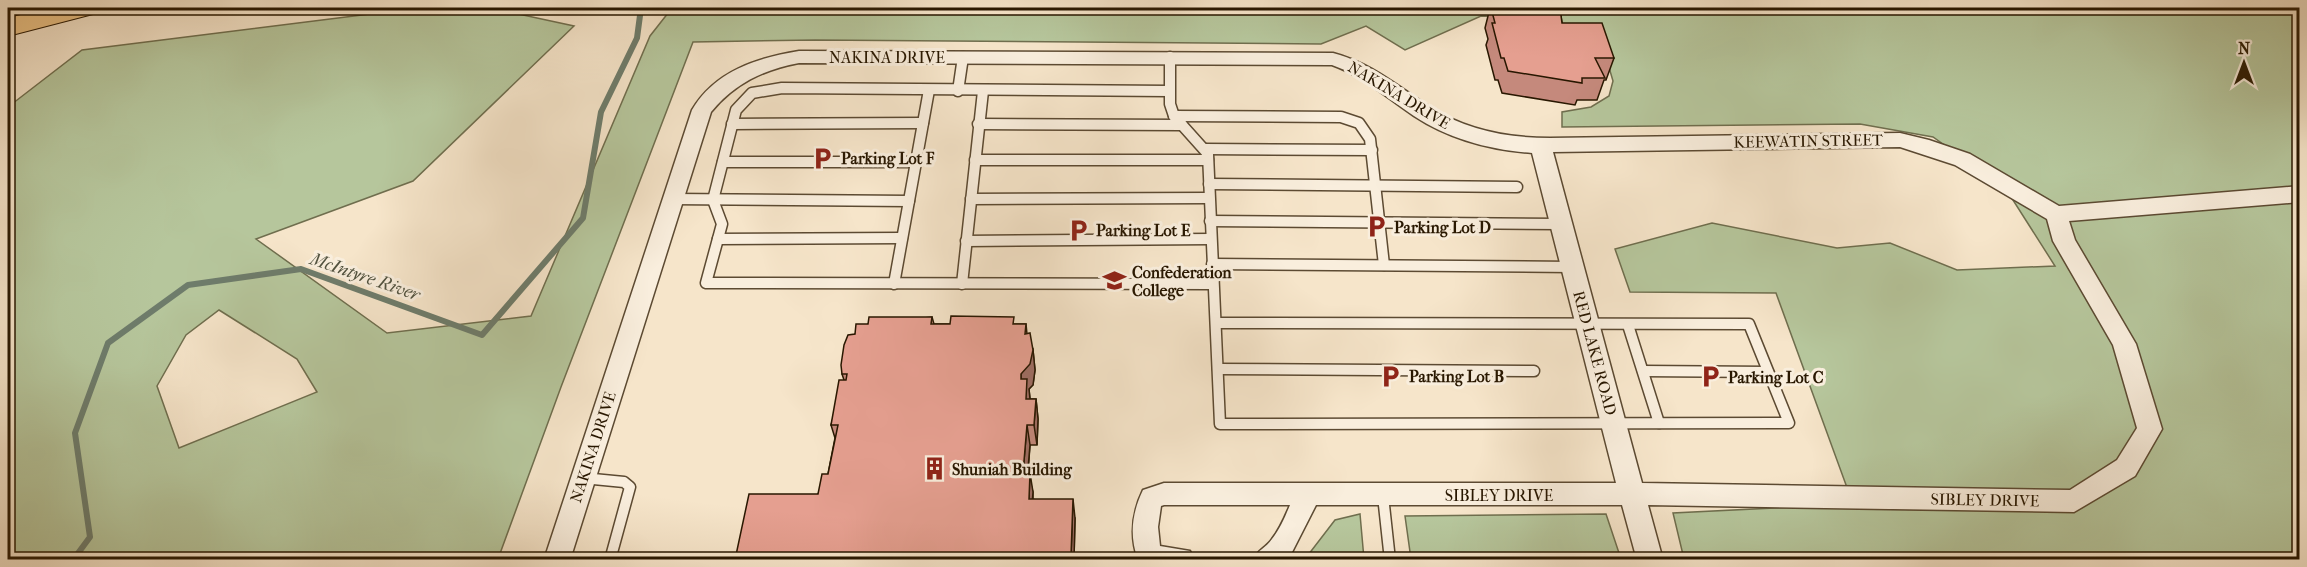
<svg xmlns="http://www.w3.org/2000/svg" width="2307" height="567" viewBox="0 0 2307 567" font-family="'IM FELL French Canon',serif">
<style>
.green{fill:#b6c69c;stroke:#6f6e4e;stroke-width:1.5;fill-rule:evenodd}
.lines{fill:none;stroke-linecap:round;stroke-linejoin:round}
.stream{stroke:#6e7c6b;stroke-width:6}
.service-casing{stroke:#5c4a32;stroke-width:13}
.minor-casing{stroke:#5c4a32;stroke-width:3}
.primary-casing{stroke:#281700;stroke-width:2}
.service{stroke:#f9eedd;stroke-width:10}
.minor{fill:#f9eedd;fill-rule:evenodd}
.primary{fill:#ebc285;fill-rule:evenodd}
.wall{fill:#c5897c;stroke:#281700;stroke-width:1.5}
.shaded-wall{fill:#a06f65;stroke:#281700;stroke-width:1.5}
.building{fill:#e59f90;stroke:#281700;stroke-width:1.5}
.labels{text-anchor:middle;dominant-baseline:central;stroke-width:6;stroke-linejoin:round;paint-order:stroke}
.street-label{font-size:16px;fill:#281700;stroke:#f9eedd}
.poi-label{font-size:16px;font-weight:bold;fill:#281700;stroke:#f9eedd;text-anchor:start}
.water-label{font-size:18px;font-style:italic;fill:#51523f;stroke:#f9eedd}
</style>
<rect width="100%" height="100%" fill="#f6e5ca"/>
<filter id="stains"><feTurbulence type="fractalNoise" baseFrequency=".00333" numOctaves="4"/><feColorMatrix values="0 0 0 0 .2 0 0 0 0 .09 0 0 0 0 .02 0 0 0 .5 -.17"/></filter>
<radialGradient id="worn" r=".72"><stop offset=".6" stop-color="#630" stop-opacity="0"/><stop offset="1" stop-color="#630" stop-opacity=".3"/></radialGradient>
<g class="green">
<path d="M 418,8 L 491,8 L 574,26 L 413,181 L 256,239 L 387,333 L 531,316 L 650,36 L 672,8 L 2299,8 L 2299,559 L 2115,560 L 2092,557 L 2091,560 L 1684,559 L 1673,513 L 1853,504 L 1776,293 L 1630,292 L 1615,249 L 1712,223 L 1837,248 L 1890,243 L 1957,270 L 2055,266 L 2006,189 L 1933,137 L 1860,124 L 1562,127 L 1562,112 L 1591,107 L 1609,96 L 1613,81 L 1601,40 L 1568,38 L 1560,18 L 1481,16 L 1405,50 L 1366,26 L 1321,44 L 815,40 L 693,42 L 561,387 L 498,559 L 8,560 L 8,107 L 82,50 ZM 219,310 L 297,359 L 317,392 L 179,448 L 157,386 L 186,335 Z"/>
<path d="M 1360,514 L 1364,559 L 1305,559 L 1335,520 Z"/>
<path d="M 1606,514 L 1621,559 L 1411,559 L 1405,516 Z"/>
</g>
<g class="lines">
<path class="stream" d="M 73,560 L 90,537 L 75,433 L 108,343 L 188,285 L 301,269 L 482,335 L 583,218 L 601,112 L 637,38 L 641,8"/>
<defs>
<g id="service">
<path d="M 1170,57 L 1170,104 L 1174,116 L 1208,154 L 1220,424 L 1789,423 L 1749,324 L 1216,323"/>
<path d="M 958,91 L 963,57"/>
<path d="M 1169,91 L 782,88 L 752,93 L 736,110 L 713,200 L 722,224 L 706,283 L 1213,284"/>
<path d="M 1174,116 L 1341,117 L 1359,123 L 1370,139 L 1384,265"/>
<path d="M 732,124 L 923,123"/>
<path d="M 978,124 L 1182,125"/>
<path d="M 1205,149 L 1372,150"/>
<path d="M 975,160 L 1208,160"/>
<path d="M 723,162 L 916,162"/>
<path d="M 1209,184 L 1517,187"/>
<path d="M 672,199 L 909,201"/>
<path d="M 971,199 L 1209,198"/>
<path d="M 1210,221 L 1559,224"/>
<path d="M 718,239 L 902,238"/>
<path d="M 966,241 L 1211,239"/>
<path d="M 1212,264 L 1572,267"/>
<path d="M 894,284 L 929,90"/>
<path d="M 962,284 L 983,91"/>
<path d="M 1628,325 L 1659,423"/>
<path d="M 1218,369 L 1534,371"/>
<path d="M 1643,371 L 1768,372"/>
<path d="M 583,478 L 624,482 L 630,487 L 610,560"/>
<path d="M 1383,496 L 1390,560"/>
</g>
<path id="minor" d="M 799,51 L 1333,53 C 1371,63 1397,86 1430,107 C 1466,130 1507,138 1550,138 L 1900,133 L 1929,140 L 1970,154 L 2059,206 L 2300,186 L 2300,202 L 2069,221 L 2075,240 L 2136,344 L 2162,429 L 2135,476 L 2074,512 L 1648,505 L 1663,560 L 1637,560 L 1622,505 L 1316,505 L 1288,560 L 1253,560 C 1257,550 1266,548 1272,539 C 1280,529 1285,517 1290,505 L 1164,505 L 1161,506 L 1158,527 L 1160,546 L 1190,551 L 1194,560 L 1138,560 C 1129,535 1132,513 1143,490 L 1164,483 L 1616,483 L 1532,153 C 1490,150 1449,139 1414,116 C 1387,98 1363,76 1332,65 L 799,63 C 763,70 735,83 711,112 L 570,560 L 544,560 L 692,110 C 715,71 757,58 799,51 ZM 1900,147 L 1955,165 L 2047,219 L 2053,241 L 2113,345 L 2137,428 L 2117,460 L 2070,490 L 1642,483 L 1553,152 Z"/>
<path id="primary" d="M 50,8 L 97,8 L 93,14 L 8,36 L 8,18 Z"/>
</defs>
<use href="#service" class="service-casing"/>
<use href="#minor" class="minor-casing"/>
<use href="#primary" class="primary-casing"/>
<use href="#service" class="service"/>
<use href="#minor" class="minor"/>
<use href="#primary" class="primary"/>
</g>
<g class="wall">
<path d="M 1490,8 L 1560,8 L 1562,23 L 1614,58 L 1606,80 L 1604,80 L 1597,100 L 1577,100 L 1575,105 L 1502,93 L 1498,80 L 1495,80 L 1486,45 L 1488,39 L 1485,28 Z"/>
<path d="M 932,317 L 934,324 L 1026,324 L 1027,334 L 1033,350 L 1035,370 L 1033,385 L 1029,389 L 1030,399 L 1036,399 L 1038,419 L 1037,445 L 1030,445 L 1028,473 L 1033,492 L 1033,499 L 1075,518 L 1074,560 L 738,560 L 736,555 L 818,494 L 828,474 L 835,438 L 831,425 L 844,380 L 842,374 L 855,334 L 868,324 Z"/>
</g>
<g class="shaded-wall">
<path d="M 1033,350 L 1035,370 L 1033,385 L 1029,389 L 1030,399 L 1029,419 L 1021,379 L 1021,374 Z"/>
<path d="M 1036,399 L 1038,419 L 1037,445 L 1034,425 Z"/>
<path d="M 1027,425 L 1030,445 L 1026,492 L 1023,473 Z"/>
<path d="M 1030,473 L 1033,492 L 1031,518 L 1029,499 Z"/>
<path d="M 1073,499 L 1075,518 L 1074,560 L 1071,560 Z"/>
</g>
<g class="building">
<path d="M 1491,8 L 1560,8 L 1562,23 L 1602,23 L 1614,58 L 1595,58 L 1605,78 L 1582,78 L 1582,83 L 1508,71 L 1504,58 L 1501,58 L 1492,23 L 1495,23 Z"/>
<path d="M 951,316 L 1014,317 L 1013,324 L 1026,324 L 1025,334 L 1030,333 L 1033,350 L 1030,364 L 1021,374 L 1021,379 L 1027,379 L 1026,399 L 1036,399 L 1034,425 L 1027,425 L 1023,473 L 1030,473 L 1029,499 L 1073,499 L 1071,556 L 1025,557 L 1024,560 L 805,560 L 806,555 L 736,555 L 749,494 L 818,494 L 822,474 L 828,474 L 838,425 L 831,425 L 839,380 L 846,380 L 847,374 L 842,374 L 841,365 L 844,345 L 848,335 L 855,334 L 856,324 L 868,324 L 869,317 L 932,317 L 931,324 L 950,324 Z"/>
</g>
<defs>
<symbol id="parking-bare" viewBox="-9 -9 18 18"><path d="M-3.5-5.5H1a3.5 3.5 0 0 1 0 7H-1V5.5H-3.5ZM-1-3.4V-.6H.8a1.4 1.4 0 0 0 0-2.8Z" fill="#8f2418" stroke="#f9eedd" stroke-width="2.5" paint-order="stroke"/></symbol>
<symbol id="university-bare" viewBox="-9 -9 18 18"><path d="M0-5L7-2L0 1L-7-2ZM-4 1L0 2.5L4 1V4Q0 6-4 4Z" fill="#8f2418" stroke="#f9eedd" stroke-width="2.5" paint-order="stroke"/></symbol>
<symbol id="building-bare" viewBox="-9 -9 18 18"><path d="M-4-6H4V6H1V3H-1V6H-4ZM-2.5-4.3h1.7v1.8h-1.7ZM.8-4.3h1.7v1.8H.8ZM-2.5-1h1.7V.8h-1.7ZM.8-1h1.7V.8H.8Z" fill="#8f2418" stroke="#f9eedd" stroke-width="2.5" paint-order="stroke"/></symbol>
</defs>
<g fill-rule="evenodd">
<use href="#parking-bare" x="806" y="142" width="33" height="33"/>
<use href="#parking-bare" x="1360" y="210" width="33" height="33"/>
<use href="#parking-bare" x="1062" y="214" width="33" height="33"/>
<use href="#university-bare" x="1098" y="264" width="33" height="33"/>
<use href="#parking-bare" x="1374" y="360" width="33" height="33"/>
<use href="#parking-bare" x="1694" y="360" width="33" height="33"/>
<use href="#building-bare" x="918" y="452" width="33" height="33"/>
</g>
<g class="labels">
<g class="street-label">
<text x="887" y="57">NAKINA DRIVE</text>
<text transform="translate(1399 95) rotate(31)">NAKINA DRIVE</text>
<text transform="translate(1808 141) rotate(-1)">KEEWATIN STREET</text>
<text transform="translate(1595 353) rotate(75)">RED LAKE ROAD</text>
<text transform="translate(593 447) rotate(-72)">NAKINA DRIVE</text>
<text x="1499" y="495">SIBLEY DRIVE</text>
<text transform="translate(1985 500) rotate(1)">SIBLEY DRIVE</text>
</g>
<g class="poi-label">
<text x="841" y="158">Parking Lot F</text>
<text x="1394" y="227">Parking Lot D</text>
<text x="1096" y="230">Parking Lot E</text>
<text x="1132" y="272">Confederation<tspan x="1132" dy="18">College</tspan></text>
<text x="1409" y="376">Parking Lot B</text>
<text x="1728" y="377">Parking Lot C</text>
<text x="952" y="469">Shuniah Building</text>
</g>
<g class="water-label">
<text transform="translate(365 277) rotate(19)">McIntyre River</text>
</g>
</g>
<rect width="2307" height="567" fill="none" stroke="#f6e5ca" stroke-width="30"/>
<rect x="9" y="9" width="2289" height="549" fill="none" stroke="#281700" stroke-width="3"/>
<rect x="15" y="15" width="2277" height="537" fill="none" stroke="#281700" stroke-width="1.5"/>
<g transform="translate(2244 63)" stroke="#f9eedd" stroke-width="4.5" paint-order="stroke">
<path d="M0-4.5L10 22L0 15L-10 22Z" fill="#281700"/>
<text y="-9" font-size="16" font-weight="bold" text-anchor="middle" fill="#281700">N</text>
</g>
<rect width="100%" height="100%" filter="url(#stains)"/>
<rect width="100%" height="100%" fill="url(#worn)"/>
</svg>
